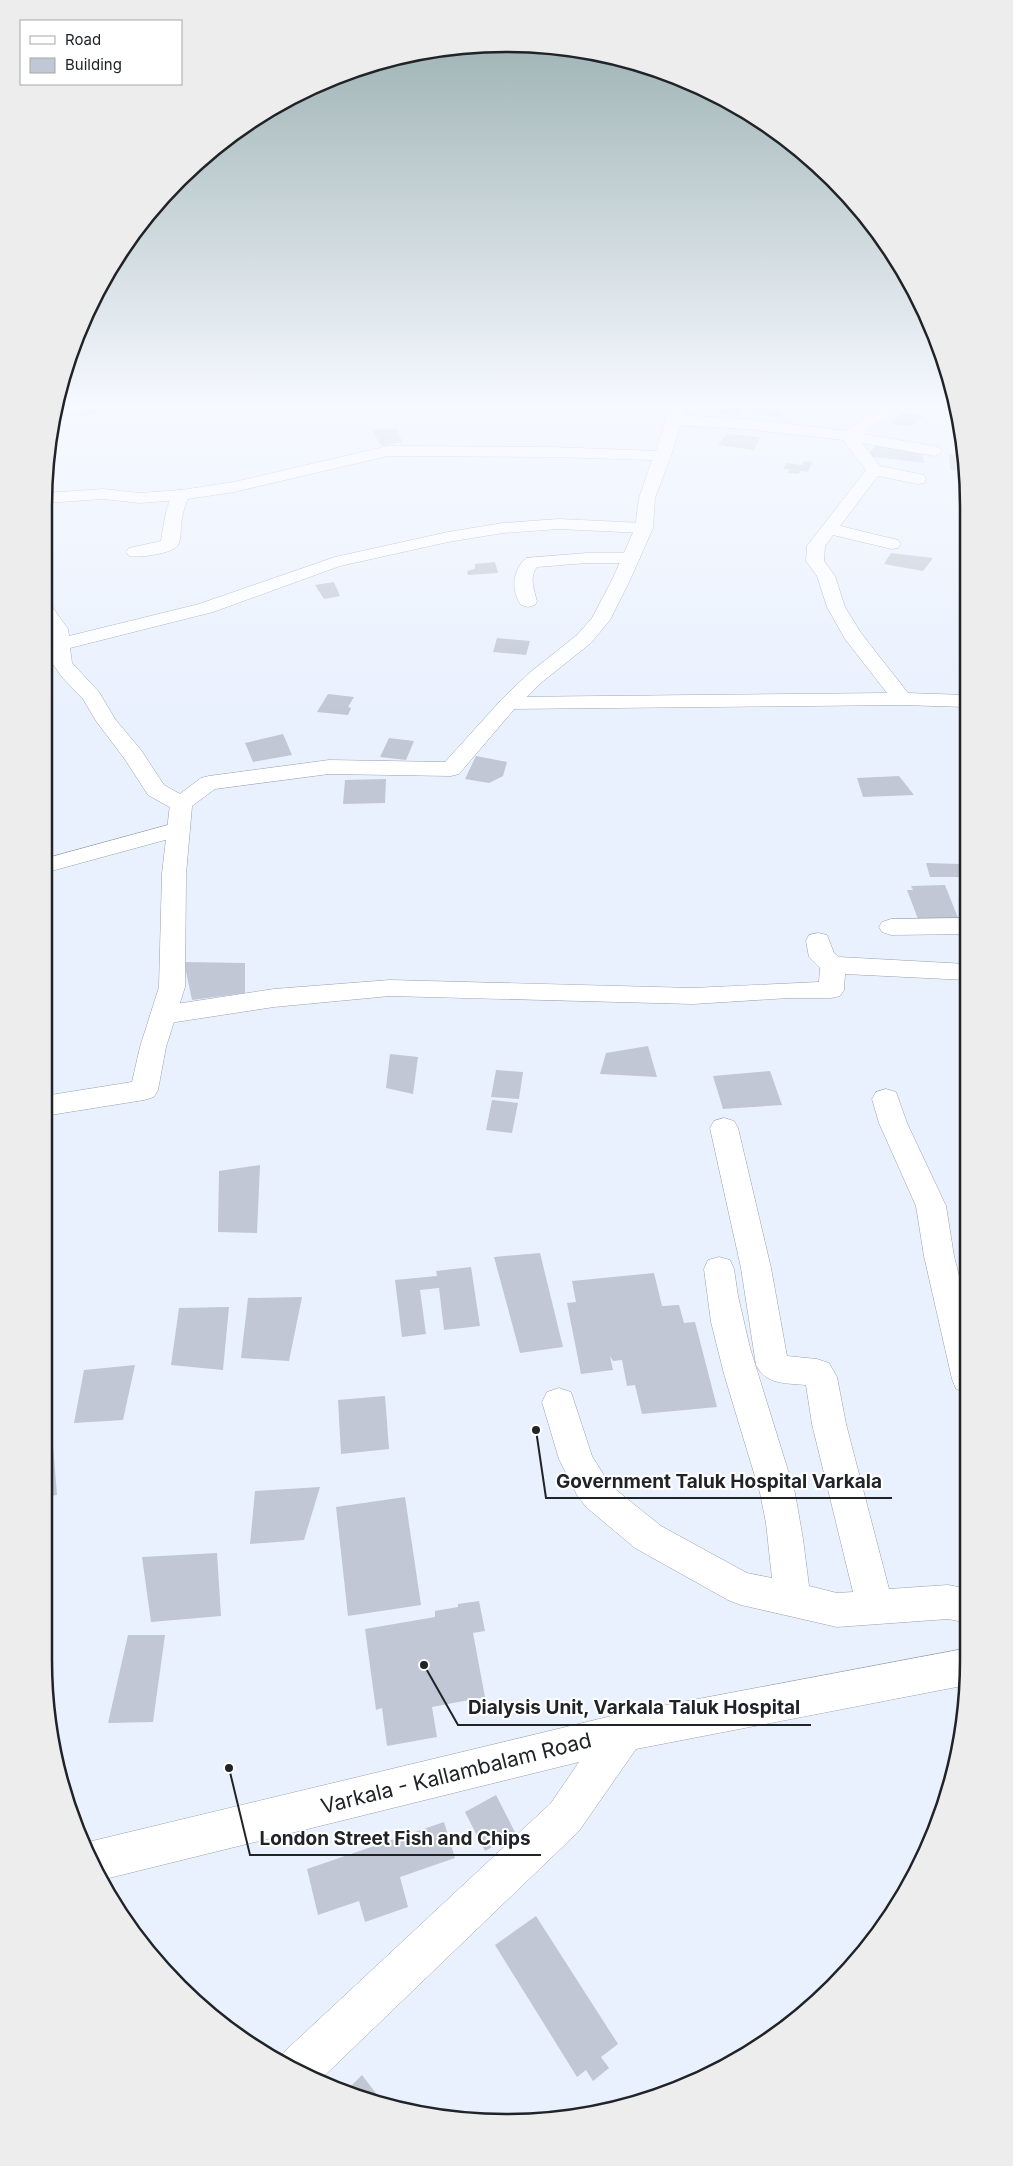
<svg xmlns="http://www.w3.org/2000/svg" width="1013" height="2166" viewBox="0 0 1013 2166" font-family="Inter,sans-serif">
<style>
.building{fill:#c1c7d4}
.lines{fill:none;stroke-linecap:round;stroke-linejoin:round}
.minor-casing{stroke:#9aa1ad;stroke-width:1}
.major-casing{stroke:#9aa1ad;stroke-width:1}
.minor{fill:#fff;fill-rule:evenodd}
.major{fill:#fff;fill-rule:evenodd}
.labels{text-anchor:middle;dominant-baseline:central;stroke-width:4;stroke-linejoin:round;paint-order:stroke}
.near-street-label{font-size:21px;fill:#202327;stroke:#fff}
.rim{fill:none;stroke:#202327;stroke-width:2.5}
.leader{fill:none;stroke:#202327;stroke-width:2}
.callout-dot{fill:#202327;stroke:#fff;stroke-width:2}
.callout-label{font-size:19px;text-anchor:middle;font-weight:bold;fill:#202327;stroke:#fff;stroke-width:4;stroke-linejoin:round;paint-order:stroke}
</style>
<rect width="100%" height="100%" fill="#eaf1fe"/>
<g class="building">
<path d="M 720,407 L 742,407 L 739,416 L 721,414 Z"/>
<path d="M 751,407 L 782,407 L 782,417 L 749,414 Z"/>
<path d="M 94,408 L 97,414 L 83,416 L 80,410 Z"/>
<path d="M 902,413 L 925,416 L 911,426 L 890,424 Z"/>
<path d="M 397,429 L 402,442 L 381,446 L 372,430 Z"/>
<path d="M 727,434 L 760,437 L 754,450 L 718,445 Z"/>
<path d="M 876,446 L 919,450 L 925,463 L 866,456 Z"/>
<path d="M 949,454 L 965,456 L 965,471 L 950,470 Z"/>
<path d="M 804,461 L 812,462 L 808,472 L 800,471 L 799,474 L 788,473 L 789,469 L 783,469 L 786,463 L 802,465 Z"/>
<path d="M 891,553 L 933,558 L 923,571 L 884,564 Z"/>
<path d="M 495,562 L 498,573 L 468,575 L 467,571 L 475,569 L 475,564 Z"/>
<path d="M 334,582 L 340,596 L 324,599 L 315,585 Z"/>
<path d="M 497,638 L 530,641 L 526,655 L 493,652 Z"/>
<path d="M 328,694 L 354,697 L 348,707 L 351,708 L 348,715 L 317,712 Z"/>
<path d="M 283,734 L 292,755 L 253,762 L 245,743 Z"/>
<path d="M 389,738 L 414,741 L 406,760 L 380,757 Z"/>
<path d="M 476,756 L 507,762 L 503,776 L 489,783 L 465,779 Z"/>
<path d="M 899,776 L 914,795 L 863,797 L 857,778 Z"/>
<path d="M 386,779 L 385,803 L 343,804 L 345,780 Z"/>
<path d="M 926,863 L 961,864 L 966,877 L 930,877 Z"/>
<path d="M 945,885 L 958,918 L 918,919 L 907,890 L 913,890 L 911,886 Z"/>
<path d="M 184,962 L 245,963 L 245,993 L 192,1000 Z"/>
<path d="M 648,1046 L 657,1077 L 600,1074 L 606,1053 Z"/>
<path d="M 390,1054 L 418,1057 L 413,1094 L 386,1088 Z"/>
<path d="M 496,1070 L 523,1072 L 519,1099 L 491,1097 Z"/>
<path d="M 770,1071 L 782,1105 L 723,1109 L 713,1076 Z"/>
<path d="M 492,1100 L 518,1103 L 512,1133 L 486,1130 Z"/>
<path d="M 260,1165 L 257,1233 L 218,1232 L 219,1171 Z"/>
<path d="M 540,1253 L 563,1347 L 520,1353 L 494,1257 Z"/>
<path d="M 471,1267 L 480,1326 L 444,1330 L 439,1288 L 420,1290 L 426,1334 L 402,1337 L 395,1280 L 437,1276 L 436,1271 Z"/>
<path d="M 654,1273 L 662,1306 L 679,1305 L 684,1323 L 695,1322 L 717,1407 L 642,1414 L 635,1385 L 627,1386 L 622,1360 L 613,1361 L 610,1356 L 613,1370 L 581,1374 L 567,1303 L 576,1302 L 572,1281 Z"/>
<path d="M 302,1297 L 289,1361 L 241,1358 L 248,1298 Z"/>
<path d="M 229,1307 L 223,1370 L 171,1365 L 179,1308 Z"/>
<path d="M 135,1365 L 123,1420 L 74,1423 L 84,1370 Z"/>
<path d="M 385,1396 L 389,1449 L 341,1454 L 338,1400 Z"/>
<path d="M 53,1445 L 57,1495 L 44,1497 L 44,1447 Z"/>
<path d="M 320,1487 L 304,1540 L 250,1544 L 255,1491 Z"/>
<path d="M 405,1497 L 421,1605 L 348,1616 L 336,1507 Z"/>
<path d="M 217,1553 L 221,1616 L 151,1622 L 142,1557 Z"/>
<path d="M 479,1601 L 485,1631 L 473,1633 L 485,1697 L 432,1707 L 437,1737 L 387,1746 L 382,1708 L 376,1710 L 365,1629 L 435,1617 L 435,1611 L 458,1607 L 458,1604 Z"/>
<path d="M 128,1635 L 165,1635 L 153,1722 L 108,1723 Z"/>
<path d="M 496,1795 L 516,1834 L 485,1851 L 465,1812 Z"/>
<path d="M 444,1822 L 455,1858 L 400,1877 L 408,1907 L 365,1922 L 359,1901 L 318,1915 L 307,1869 Z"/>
<path d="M 536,1916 L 618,2044 L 601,2057 L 609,2068 L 593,2081 L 586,2070 L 577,2077 L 495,1945 Z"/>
<path d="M 362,2075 L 381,2100 L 349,2088 Z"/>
</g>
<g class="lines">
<defs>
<g id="minor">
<path d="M 55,407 L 92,407 L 89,410 L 54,417 Z"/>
<path d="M 881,407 L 899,407 L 863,434 L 934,446 L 940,448 L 942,451 L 940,454 L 934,456 L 862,443 L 880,466 L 924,475 L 926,479 L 924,483 L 918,484 L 878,476 L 840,526 L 898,540 L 901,544 L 898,548 L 892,549 L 833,535 L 825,546 L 824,561 L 835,576 L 845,607 L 861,633 L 908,693 L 966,695 L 966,707 L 902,705 L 509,709 L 502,707 L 499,703 L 502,699 L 509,697 L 887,693 L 845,639 L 827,607 L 817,576 L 806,561 L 807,546 L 866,470 L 843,440 L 747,429 L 675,425 L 670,423 L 667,420 L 670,417 L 675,415 L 747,419 L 846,431 Z"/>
<path d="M 181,490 L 187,491 L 189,495 C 187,502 183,510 182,518 C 180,526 182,538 178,545 C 173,554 138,558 129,556 L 126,552 L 129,548 L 161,541 C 164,524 165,506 175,491 Z"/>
<path d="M 559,519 L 644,523 L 650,524 L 653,528 L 650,532 L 644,533 L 559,529 L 503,533 L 448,542 L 340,566 L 213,612 L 70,648 L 72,663 L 99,692 L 115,719 L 141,750 L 164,785 L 189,799 L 192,804 L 189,809 L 181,811 L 173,809 L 148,795 L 124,758 L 96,721 L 83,699 L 62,677 L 52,663 L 48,629 L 44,622 L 44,603 L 51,605 L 68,629 L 69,636 L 199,604 L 335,557 L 448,532 L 503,523 Z"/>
<path d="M 587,553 L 631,553 L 637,554 L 640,558 L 637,562 L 631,563 L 587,563 L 537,567 C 529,577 534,590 537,601 L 535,605 L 528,607 L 521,605 C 511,590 512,571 526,558 Z"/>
<path d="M 179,822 L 187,824 L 190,829 L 187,834 L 44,873 L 44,859 Z"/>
<path d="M 967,918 L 967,934 L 891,935 L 882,932 L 879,927 L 882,922 L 891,919 Z"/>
<path d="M 818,933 L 827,935 L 834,953 L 839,957 L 967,964 L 967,980 L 845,974 L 844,990 L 840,996 L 831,998 L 789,998 L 693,1004 L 390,996 L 274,1007 L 163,1024 L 154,1021 L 150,1015 L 154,1009 L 163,1006 L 274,989 L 390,980 L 693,988 L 819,982 L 820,968 L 809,957 L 806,941 L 809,935 Z"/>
<path d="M 886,1089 L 896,1092 L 907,1123 L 946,1206 L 954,1256 L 968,1312 L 968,1393 L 956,1389 L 952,1379 L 924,1256 L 916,1206 L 879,1123 L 872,1099 L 876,1092 Z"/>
<path d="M 724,1118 L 734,1121 L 738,1128 L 771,1268 L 787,1356 L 817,1359 L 829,1363 L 837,1377 L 846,1424 L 889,1589 L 948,1585 L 969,1589 L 969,1623 L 948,1619 L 837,1627 L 741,1605 L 728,1600 L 635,1548 L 586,1507 L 577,1495 L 559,1459 L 542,1402 L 547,1392 L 559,1388 L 571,1392 L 592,1456 L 610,1485 L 661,1526 L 747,1573 L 772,1578 L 766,1523 L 760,1493 L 724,1374 L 711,1322 L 704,1269 L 708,1260 L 719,1257 L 730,1260 L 734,1269 L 738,1296 L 750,1348 L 795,1493 L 803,1539 L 809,1586 L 837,1593 L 853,1592 L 812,1424 L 806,1385 C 786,1383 766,1385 756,1365 L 741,1268 L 710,1128 L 714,1121 Z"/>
</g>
<g id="major">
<path d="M 670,407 L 686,407 L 671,456 L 655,498 L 653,528 L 630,580 L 610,620 L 591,643 L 542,682 L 516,707 L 459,774 L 451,776 L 329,774 L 215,789 L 192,806 L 186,874 L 185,987 L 166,1047 L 158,1090 L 154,1097 L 144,1100 L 44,1116 L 44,1096 L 132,1082 L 140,1047 L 159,987 L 162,874 L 170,804 L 173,799 L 201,778 L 209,776 L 329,760 L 445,762 L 502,699 L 528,674 L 577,635 L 592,618 L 612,580 L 635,528 L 639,498 L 652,460 L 551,457 L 388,456 L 234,492 L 181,500 L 140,503 L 103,499 L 45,503 L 45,493 L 103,489 L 140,493 L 181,490 L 234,482 L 388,446 L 551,447 L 656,451 Z"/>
<path d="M 969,1648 L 967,1685 L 636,1749 L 579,1831 L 322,2078 L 279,2062 L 283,2053 L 551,1803 L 579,1762 L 101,1880 L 84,1843 L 624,1713 Z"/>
</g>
</defs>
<use href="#minor" class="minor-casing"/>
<use href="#major" class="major-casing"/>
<use href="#minor" class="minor"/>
<use href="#major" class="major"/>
</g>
<linearGradient id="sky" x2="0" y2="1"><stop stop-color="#97adae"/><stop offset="0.57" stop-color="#f6f9ff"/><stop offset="1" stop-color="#f6f9ff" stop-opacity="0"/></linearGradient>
<rect width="1013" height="710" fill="url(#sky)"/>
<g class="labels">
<g class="near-street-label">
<text transform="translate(456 1773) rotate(-14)">Varkala - Kallambalam Road</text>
</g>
</g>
<path d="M0 0H1013V2166H0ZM506 52H506A454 454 0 0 1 960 506V1660A454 454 0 0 1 506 2114H506A454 454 0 0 1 52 1660V506A454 454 0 0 1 506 52Z" fill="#ededee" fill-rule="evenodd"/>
<path class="rim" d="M506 52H506A454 454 0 0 1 960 506V1660A454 454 0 0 1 506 2114H506A454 454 0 0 1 52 1660V506A454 454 0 0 1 506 52Z"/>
<path class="leader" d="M536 1430L546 1498H892M424 1665L458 1725H811M229 1768L250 1855H541"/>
<g class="callout-dot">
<circle cx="536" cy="1430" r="5"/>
<circle cx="424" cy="1665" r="5"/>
<circle cx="229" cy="1768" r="5"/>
</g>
<g class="callout-label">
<text x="719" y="1488">Government Taluk Hospital Varkala</text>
<text x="634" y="1714">Dialysis Unit, Varkala Taluk Hospital</text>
<text x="395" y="1845">London Street Fish and Chips</text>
</g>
<rect x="20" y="20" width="162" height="65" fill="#ffffff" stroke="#a6a7a9"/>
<rect x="30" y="36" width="25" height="8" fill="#ffffff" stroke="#a6a7a9"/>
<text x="65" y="45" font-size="15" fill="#202327">Road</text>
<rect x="30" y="58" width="25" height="15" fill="#c1c7d4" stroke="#a6a7a9"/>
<text x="65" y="70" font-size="15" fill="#202327">Building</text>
</svg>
